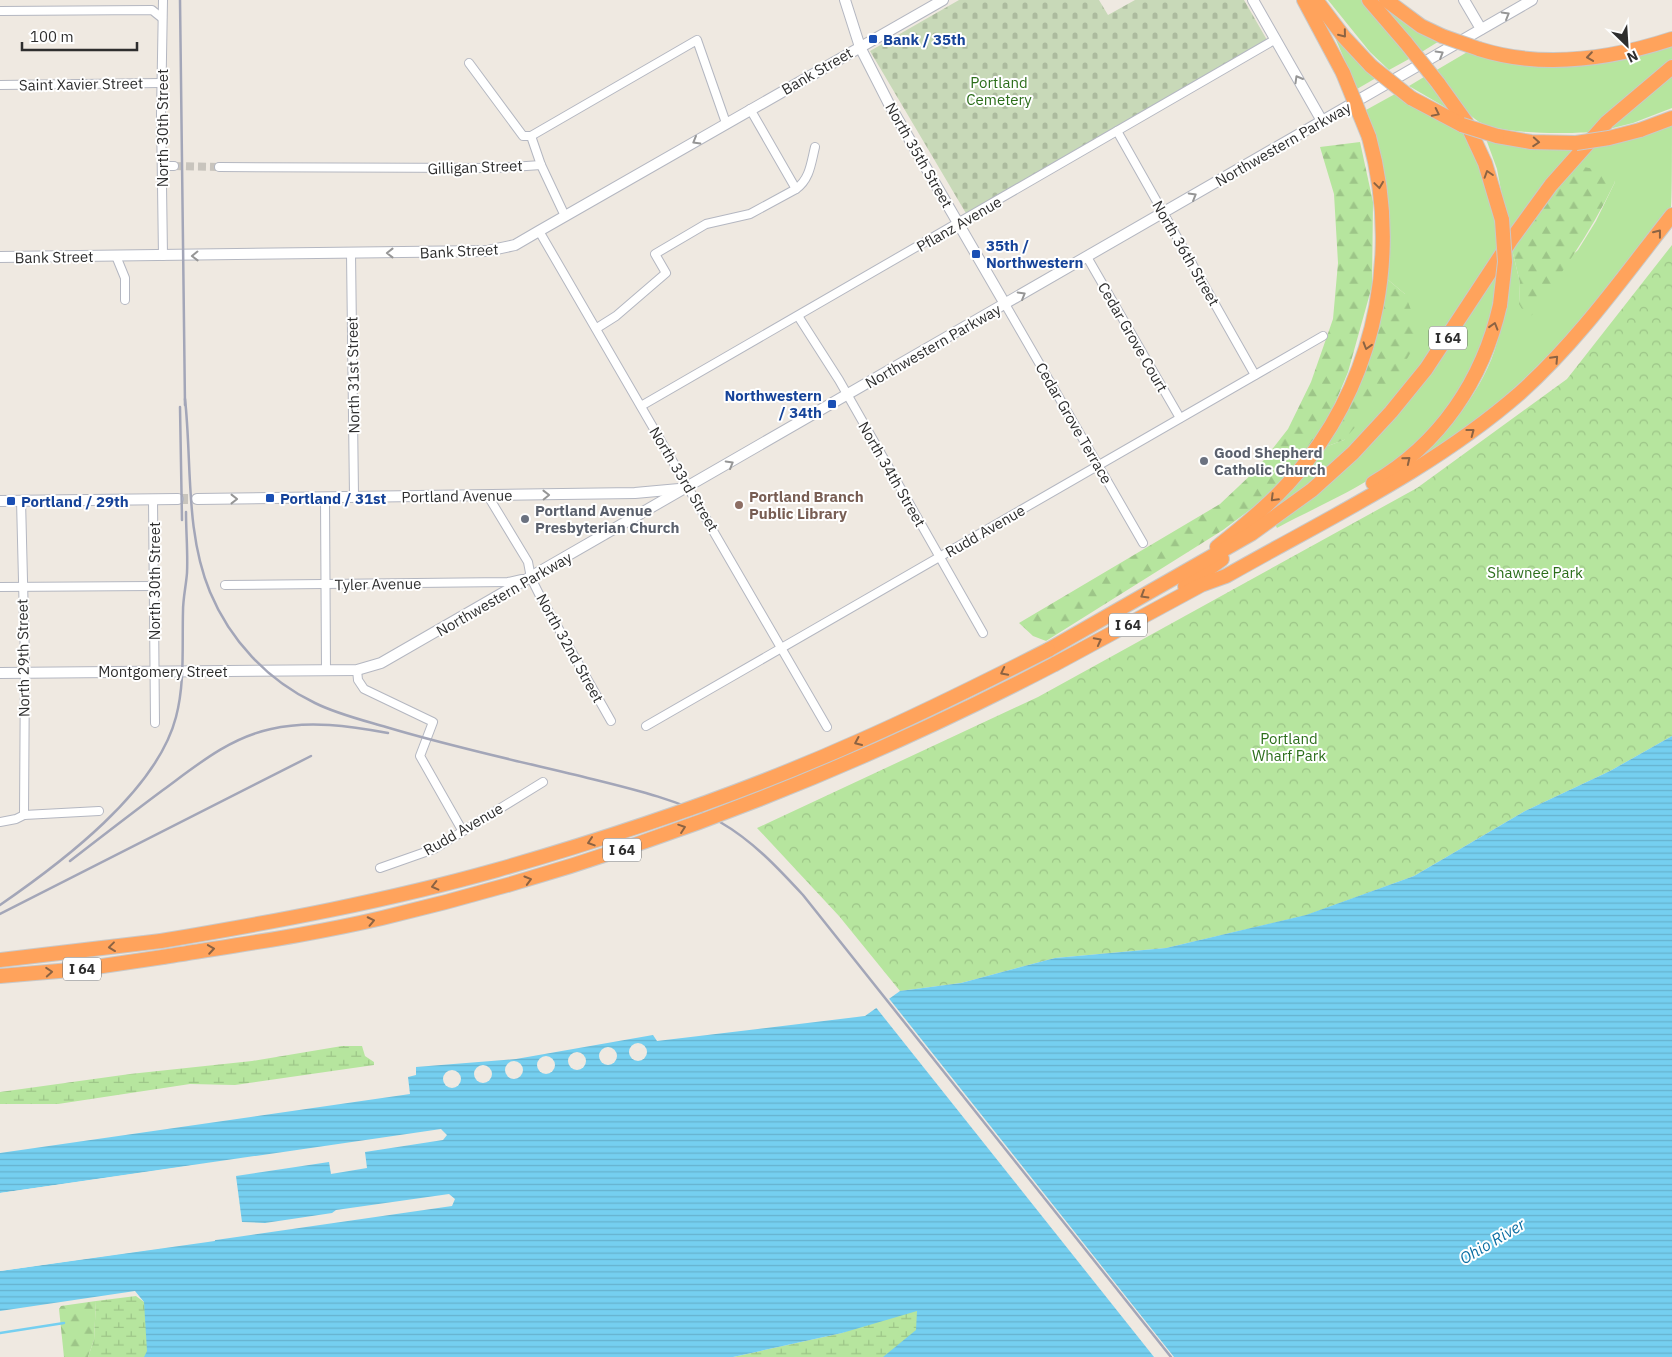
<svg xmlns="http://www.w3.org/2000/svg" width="1672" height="1357" viewBox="0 0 1672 1357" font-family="'IBM Plex Sans',sans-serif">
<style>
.grass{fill:#b6e59e}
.forest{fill:url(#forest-firs)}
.wetland{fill:url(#wetland-marsh)}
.cemetery{fill:url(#cemetery-stones)}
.park{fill:url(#park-crowns)}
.water{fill:url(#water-rules)}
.pier{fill:#efe9e1}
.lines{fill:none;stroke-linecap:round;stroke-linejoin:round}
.stream{stroke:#75cff0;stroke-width:2.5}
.street-tunnel{stroke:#c8c4bd;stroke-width:8;stroke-dasharray:8 4;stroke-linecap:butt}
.secondary-tunnel{stroke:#c8c4bd;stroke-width:10;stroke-dasharray:10 5;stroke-linecap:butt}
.street-casing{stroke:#b4b7c1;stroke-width:10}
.secondary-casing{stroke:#b4b7c1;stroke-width:12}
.highway-casing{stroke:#c9c9c9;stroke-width:16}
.street{stroke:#fff;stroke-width:8}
.secondary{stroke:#fff;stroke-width:10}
.highway{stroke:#ffa35c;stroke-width:14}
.rail{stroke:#a3a6b8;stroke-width:2.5}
.highway-bridge-casing{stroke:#c9c9c9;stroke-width:16;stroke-linecap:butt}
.highway-bridge{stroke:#ffa35c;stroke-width:14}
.oneway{stroke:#969696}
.oneway2{stroke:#8c6343}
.transit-dot{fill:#1a4fb4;stroke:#fff;stroke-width:2}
.worship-dot{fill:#6b7280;stroke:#fff;stroke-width:2}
.education-dot{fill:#8d6e63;stroke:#fff;stroke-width:2}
.labels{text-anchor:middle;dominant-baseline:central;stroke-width:4;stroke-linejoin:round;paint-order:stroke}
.shield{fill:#fff;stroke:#6d6d6d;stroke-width:1}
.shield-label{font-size:14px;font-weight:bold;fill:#2e2e2e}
.transit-label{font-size:15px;font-weight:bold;fill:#164399;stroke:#fff;text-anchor:start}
.street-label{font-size:15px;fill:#2e2e2e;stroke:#fff}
.park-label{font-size:15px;fill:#2c6e1b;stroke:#fff}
.worship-label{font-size:15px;font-weight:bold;fill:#5b616d;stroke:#fff;text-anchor:start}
.education-label{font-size:15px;font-weight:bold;fill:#785e54;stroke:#fff;text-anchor:start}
.water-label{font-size:16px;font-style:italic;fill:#0d6fa3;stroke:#fff}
</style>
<defs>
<pattern id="forest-firs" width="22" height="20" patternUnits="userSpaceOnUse" patternTransform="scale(1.25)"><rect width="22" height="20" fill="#b6e59e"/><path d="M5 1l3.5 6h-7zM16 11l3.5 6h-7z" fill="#9dc588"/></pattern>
<pattern id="wetland-marsh" width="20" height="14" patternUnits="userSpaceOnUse" patternTransform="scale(1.25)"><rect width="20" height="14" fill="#b6e59e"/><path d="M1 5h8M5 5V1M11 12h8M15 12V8" fill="none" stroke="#9dc588"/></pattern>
<pattern id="cemetery-stones" width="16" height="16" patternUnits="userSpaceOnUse" patternTransform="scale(1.25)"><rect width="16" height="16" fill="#c8d9b8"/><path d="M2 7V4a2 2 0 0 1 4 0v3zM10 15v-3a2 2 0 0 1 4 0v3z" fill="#acbb9e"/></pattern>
<pattern id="park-crowns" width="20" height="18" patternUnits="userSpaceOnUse" patternTransform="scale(1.25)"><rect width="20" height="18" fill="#b6e59e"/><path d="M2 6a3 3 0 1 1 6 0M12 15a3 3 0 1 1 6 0" fill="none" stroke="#9dc588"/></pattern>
<pattern id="water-rules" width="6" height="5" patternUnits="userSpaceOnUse" patternTransform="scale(1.25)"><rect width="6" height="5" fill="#75cff0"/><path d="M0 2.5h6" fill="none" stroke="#66b2ce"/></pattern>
</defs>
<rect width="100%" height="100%" fill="#efe9e1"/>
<g class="grass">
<path d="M 1328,0 L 1364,0 L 1401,46 L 1409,59 L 1389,70 L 1370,52 Z"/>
<path d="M 1381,3 L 1441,40 L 1420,53 Z"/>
<path d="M 1331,28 L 1376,78 L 1357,89 Z"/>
<path d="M 1672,44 L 1672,59 L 1625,97 L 1590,132 C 1565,134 1494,135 1475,119 C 1463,110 1446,84 1435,71 L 1469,51 L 1518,61 Z"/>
<path d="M 1672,75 L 1672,108 L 1633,123 L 1609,129 Z"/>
<path d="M 1424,77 L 1450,110 L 1409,86 Z"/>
<path d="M 1395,94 L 1430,116 L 1467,133 L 1474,146 L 1497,219 L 1498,251 L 1422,364 L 1364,433 L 1315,479 L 1262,519 L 1325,447 L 1344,440 L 1405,294 L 1387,279 C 1391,223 1384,163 1366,110 Z"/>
<path d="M 1672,124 C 1672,137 1672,200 1671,207 C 1664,223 1640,246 1629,261 C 1564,343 1508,405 1417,460 C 1451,430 1491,379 1499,333 C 1502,313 1504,265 1512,249 L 1520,283 L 1519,304 L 1578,250 L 1596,221 L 1615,182 L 1575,165 L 1593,147 Z"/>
<path d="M 1486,139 L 1575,148 L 1509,232 L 1497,169 Z"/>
<path d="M 1497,273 C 1490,354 1447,430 1378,474 C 1346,495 1310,510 1277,528 L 1275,524 L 1331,481 Z"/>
</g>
<g class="forest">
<path d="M 1360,142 L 1373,202 L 1372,286 L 1348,372 L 1323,432 L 1279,488 L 1223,530 L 1046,641 L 1033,636 L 1019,623 L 1220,504 L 1256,470 L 1288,429 L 1311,382 L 1333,319 L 1338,263 L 1334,194 L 1320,147 Z"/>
<path d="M 1575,165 L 1603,171 L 1615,182 C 1592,230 1563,271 1532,315 L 1527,317 L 1519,304 L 1520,283 L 1512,249 Z"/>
<path d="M 1387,279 L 1405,294 L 1416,323 L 1412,350 L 1394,382 L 1344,440 L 1325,447 L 1366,368 L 1379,326 Z"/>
<path d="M 96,1301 L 94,1340 L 88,1357 L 64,1357 L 59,1309 L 61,1306 Z"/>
</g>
<g class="wetland">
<path d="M 342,1046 L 362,1046 L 365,1056 L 374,1062 L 374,1065 L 235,1085 L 190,1084 L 58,1104 L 0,1104 L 0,1092 L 130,1074 L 252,1061 Z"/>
<path d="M 136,1296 L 144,1302 L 179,1357 L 88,1357 L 94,1340 L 96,1301 Z"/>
<path d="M 930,1297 L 916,1357 L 733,1357 L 842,1333 Z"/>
</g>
<path class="cemetery" d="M 959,0 L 1099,0 L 1108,15 L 1135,0 L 1244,0 L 1267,40 L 967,215 L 870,51 Z"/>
<path class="park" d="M 1672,245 L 1672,736 L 1610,771 L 1525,811 L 1414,876 L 1307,915 L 1166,948 L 1055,958 L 961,983 L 900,991 L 839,916 L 757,828 L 1038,697 L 1417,488 L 1567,379 Z"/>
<path class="water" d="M 1672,736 L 1672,1357 L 883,1357 L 916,1330 L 917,1311 L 842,1333 L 733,1357 L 144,1357 L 147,1351 L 144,1302 L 135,1291 L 0,1311 L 0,1271 L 215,1241 L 206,1180 L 196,1165 L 0,1193 L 0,1153 L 410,1094 L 408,1077 L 416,1075 L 416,1067 L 516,1059 L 653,1035 L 657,1041 L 865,1016 L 900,991 L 961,983 L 1055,958 L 1166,948 L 1306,915 L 1414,876 L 1525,811 L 1610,771 Z"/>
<g class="pier">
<path d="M 887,996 L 1174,1357 L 1154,1357 L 874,1005 Z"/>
<circle cx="638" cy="1052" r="9"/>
<circle cx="608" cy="1056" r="9"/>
<circle cx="577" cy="1061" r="9"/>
<circle cx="546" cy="1065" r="9"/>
<circle cx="514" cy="1070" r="9"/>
<circle cx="483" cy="1074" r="9"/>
<circle cx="452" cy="1079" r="9"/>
<path d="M 441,1129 L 447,1135 L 443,1140 L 365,1152 L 367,1168 L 331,1174 L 329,1162 L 236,1176 L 242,1222 L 265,1223 L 332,1213 L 336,1210 L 449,1194 L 455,1199 L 452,1206 L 0,1271 L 0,1268 L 212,1238 L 204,1183 L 196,1183 L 193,1167 L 0,1195 L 0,1193 Z"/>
</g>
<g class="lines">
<path class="stream" d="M 0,1333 L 64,1323"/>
<path class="street-tunnel" d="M 174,166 L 219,167"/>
<path class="secondary-tunnel" d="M 178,499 L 197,499"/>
<defs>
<g id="street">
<path d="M 0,11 L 152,10 L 162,18"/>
<path d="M 469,63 L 523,136 L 531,136"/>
<path d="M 0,85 L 161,83"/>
<path d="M 1117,131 L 1255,375"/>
<path d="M 531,136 L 697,40 L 726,123"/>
<path d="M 531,136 L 541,165 L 565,216"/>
<path d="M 162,166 L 174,166"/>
<path d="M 219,167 L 496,168 L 541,165"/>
<path d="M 796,189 C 810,179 811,163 815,147"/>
<path d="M 539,231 L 827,727"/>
<path d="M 351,253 L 354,496"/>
<path d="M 116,256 L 125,278 L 125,300"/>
<path d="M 163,256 L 161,114 L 163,0"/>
<path d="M 1087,257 L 1180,418"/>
<path d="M 1005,304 L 1143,543"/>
<path d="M 798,316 L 839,380 L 983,633"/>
<path d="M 597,328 L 616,316 L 666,273 L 655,254 L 706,224 L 750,214 L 796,189 L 750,109"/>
<path d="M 641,406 L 1276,39"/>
<path d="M 488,496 L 528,562 L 531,578 L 539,594 L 611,721"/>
<path d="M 325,497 L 326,670"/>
<path d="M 153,499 L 155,723"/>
<path d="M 21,500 L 25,661 L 24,815"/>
<path d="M 225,585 L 508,582 L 522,579"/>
<path d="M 0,587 L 154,586"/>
<path d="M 357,670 L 358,680 L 364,689 L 433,722 L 420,756 L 462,830"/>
<path d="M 646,726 L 1323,336"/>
<path d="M 0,822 L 16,819 L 24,815 L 99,811"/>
<path d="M 380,868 L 434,849 L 543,782"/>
</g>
<g id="secondary">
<path d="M 845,0 L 860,47 L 889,104 L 1005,304"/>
<path d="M 1253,0 L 1322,121"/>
<path d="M 1464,0 L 1481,29"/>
<path d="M 0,257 L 487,251 L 515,245 L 539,231 L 943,0"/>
<path d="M 197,499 L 635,493 L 679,489"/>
<path d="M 0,501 L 178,499"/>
<path d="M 0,673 L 357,670 L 381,663 L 1532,0"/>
</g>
<g id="highway">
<path d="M 1304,0 L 1343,73"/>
<path d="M 1316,0 L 1344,37 L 1371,66"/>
<path d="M 1369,0 L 1406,43"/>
<path d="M 1386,0 L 1421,26 L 1442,36"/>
<path d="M 1479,49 C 1542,69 1611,59 1672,39"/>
<path d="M 1438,83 L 1466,122 L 1485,163 L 1502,220"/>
<path d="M 1411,98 L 1462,125"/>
<path d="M 1640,130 L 1672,118"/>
<path d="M 1497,136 L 1531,142 L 1576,143"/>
<path d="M 1373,483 C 1440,444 1483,380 1500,305"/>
<path d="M 1217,547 C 1250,521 1282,494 1307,461 C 1378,369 1400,248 1369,137"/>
<path d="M 1185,586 L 1222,559"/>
<path d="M 1048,650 L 1251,534 L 1312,490 L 1353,453 L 1391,412 L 1426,369 L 1511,240 L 1551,185 L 1607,122 L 1672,67"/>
<path d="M 1055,664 L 1201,585 L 1226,576 C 1326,519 1433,469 1520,393 C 1578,341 1624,276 1672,215"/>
<path d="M 0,960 L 161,941"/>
<path d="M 0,976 L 82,969 L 163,957"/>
</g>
</defs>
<use href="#street" class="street-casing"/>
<use href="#secondary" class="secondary-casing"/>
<use href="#highway" class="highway-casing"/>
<use href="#street" class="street"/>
<use href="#secondary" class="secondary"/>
<use href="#highway" class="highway"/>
<g class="rail">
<path d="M 180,0 L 185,405"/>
<path d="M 185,399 C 192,462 185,532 210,592 C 230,640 267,680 315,703 C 337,714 362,720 386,727 C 449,746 513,760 576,775 C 624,787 676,798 720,822 C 753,841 778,868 803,895 L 1171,1357"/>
<path d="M 180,407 L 182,520"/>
<path d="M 70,861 C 101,837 132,813 163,790 C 197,765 229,738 271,729 C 309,720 350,726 388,733"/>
<path d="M 0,905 C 61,863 157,791 176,717 C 185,683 182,646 183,611 C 183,598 186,586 187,573 C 188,553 186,533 186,512"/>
<path d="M 0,914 L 311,756"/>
</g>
<defs>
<g id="highway-bridge">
<path d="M 1442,36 L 1479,49"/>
<path d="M 1406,43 L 1438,83"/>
<path d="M 1371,66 L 1411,98"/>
<path d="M 1343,73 L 1369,137"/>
<path d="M 1462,125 L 1497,136"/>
<path d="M 1576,143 L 1609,138 L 1640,130"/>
<path d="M 1500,305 L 1505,262 L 1502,220"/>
<path d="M 161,941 C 274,922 387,901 497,870 C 619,835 741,794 857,742 C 921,714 985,682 1048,650"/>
<path d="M 163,957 C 236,945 310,935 382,918 C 618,862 840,776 1055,664"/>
</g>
</defs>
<use href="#highway-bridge" class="highway-bridge-casing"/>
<use href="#highway-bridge" class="highway-bridge"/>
</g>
<defs><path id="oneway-chevron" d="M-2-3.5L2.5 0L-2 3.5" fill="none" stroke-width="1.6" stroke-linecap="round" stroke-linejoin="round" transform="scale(1.25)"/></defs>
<g class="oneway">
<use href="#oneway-chevron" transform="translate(1506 15) rotate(-30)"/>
<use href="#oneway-chevron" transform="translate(1440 54) rotate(-31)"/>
<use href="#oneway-chevron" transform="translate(1298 79) rotate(-120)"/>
<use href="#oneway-chevron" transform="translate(696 141) rotate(150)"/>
<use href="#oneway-chevron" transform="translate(1193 196) rotate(-30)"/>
<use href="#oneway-chevron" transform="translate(390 253) rotate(-180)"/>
<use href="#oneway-chevron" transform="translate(195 256) rotate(179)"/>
<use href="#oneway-chevron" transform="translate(1022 295) rotate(-30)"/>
<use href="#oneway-chevron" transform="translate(730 464) rotate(-30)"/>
<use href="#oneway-chevron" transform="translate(546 495) rotate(-1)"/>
<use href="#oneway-chevron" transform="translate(234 499)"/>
</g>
<g class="oneway2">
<use href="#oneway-chevron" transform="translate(1343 34) rotate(51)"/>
<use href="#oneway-chevron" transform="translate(1590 57) rotate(172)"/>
<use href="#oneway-chevron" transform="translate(1436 113) rotate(26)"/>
<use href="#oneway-chevron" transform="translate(1536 142) rotate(4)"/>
<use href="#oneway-chevron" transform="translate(1488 174) rotate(-108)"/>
<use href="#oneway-chevron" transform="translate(1379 185) rotate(82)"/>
<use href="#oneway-chevron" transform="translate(1658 233) rotate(-52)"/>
<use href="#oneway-chevron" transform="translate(1494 326) rotate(-73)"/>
<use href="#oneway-chevron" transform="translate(1367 346) rotate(107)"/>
<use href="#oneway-chevron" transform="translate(1555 359) rotate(-47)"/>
<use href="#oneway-chevron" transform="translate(1471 432) rotate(-37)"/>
<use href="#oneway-chevron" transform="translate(1407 460) rotate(-39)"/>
<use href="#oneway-chevron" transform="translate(1274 498) rotate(135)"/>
<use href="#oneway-chevron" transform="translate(1144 595) rotate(149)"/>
<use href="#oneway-chevron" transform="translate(1098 641) rotate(-28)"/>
<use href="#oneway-chevron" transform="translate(1004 672) rotate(153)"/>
<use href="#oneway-chevron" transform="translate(858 742) rotate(156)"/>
<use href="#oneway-chevron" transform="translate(682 828) rotate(-19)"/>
<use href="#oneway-chevron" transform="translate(591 842) rotate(162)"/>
<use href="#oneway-chevron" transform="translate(528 880) rotate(-16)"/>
<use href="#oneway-chevron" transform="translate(435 886) rotate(166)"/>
<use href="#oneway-chevron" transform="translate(371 921) rotate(-12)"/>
<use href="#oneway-chevron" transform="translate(112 947) rotate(173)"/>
<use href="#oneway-chevron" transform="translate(211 949) rotate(-9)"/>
<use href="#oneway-chevron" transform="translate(49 972) rotate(-4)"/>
</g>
<g class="transit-dot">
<rect x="868" y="34" width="10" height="10" rx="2.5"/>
<rect x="971" y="249" width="10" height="10" rx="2.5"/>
<rect x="827" y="399" width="10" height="10" rx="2.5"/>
<rect x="265" y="493" width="10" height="10" rx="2.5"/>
<rect x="6" y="496" width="10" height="10" rx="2.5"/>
</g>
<g class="worship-dot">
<circle cx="1204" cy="461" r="5"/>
<circle cx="525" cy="519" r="5"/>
</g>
<circle class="education-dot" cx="739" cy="505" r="5"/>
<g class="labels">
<g class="shield">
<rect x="1429" y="326.5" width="38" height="23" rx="4"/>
<rect x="1109" y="613.5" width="38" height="23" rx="4"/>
<rect x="603" y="838.5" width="38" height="23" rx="4"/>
<rect x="63" y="957.5" width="38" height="23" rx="4"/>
</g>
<g class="shield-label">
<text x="1448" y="338">I 64</text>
<text x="1128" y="625">I 64</text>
<text x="622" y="850">I 64</text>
<text x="82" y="969">I 64</text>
</g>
<g class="transit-label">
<text x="883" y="39">Bank / 35th</text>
<text x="986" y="245">35th /<tspan x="986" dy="17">Northwestern</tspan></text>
<text x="822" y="395" text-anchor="end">Northwestern<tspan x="822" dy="17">/ 34th</tspan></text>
<text x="280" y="498">Portland / 31st</text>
<text x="21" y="501">Portland / 29th</text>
</g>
<g class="street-label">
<text transform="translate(817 71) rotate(-30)">Bank Street</text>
<text transform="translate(81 84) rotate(-1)">Saint Xavier Street</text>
<text transform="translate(162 128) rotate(-90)">North 30th Street</text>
<text transform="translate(1283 144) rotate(-30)">Northwestern Parkway</text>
<text transform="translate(919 155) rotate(60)">North 35th Street</text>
<text transform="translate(475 167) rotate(-2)">Gilligan Street</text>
<text transform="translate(959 224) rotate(-30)">Pflanz Avenue</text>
<text transform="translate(459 251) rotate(-3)">Bank Street</text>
<text transform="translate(1186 253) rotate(60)">North 36th Street</text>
<text transform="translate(54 257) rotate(-1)">Bank Street</text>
<text transform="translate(1133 337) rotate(60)">Cedar Grove Court</text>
<text transform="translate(933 346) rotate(-30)">Northwestern Parkway</text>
<text transform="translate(353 375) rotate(-91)">North 31st Street</text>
<text transform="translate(1074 423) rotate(60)">Cedar Grove Terrace</text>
<text transform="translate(892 474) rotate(60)">North 34th Street</text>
<text transform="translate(684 479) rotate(59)">North 33rd Street</text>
<text transform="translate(457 496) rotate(-1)">Portland Avenue</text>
<text transform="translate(985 531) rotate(-30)">Rudd Avenue</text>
<text transform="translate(154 581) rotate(-90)">North 30th Street</text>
<text transform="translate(378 584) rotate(-1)">Tyler Avenue</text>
<text transform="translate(504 594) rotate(-30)">Northwestern Parkway</text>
<text transform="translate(570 648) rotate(61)">North 32nd Street</text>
<text transform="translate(23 658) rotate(-91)">North 29th Street</text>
<text x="163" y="671">Montgomery Street</text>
<text transform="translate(463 829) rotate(-30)">Rudd Avenue</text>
</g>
<g class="park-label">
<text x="999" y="82">Portland<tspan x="999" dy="17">Cemetery</tspan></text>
<text x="1535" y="572">Shawnee Park</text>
<text x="1289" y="738">Portland<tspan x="1289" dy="17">Wharf Park</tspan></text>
</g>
<g class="worship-label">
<text x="1214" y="452">Good Shepherd<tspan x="1214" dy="17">Catholic Church</tspan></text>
<text x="535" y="510">Portland Avenue<tspan x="535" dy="17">Presbyterian Church</tspan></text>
</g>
<g class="education-label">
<text x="749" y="496">Portland Branch<tspan x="749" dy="17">Public Library</tspan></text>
</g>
<g class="water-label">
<text transform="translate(1492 1241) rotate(-31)">Ohio River</text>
</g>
</g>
<g transform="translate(1627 45) rotate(155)" stroke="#ffffff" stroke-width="4" paint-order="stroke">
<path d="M0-4L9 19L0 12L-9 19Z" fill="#2e2e2e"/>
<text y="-8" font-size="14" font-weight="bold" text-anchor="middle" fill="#2e2e2e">N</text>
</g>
<path d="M22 42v8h115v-8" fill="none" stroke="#2e2e2e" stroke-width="2.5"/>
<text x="30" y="42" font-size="15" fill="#2e2e2e" stroke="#ffffff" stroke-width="4" paint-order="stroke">100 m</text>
</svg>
